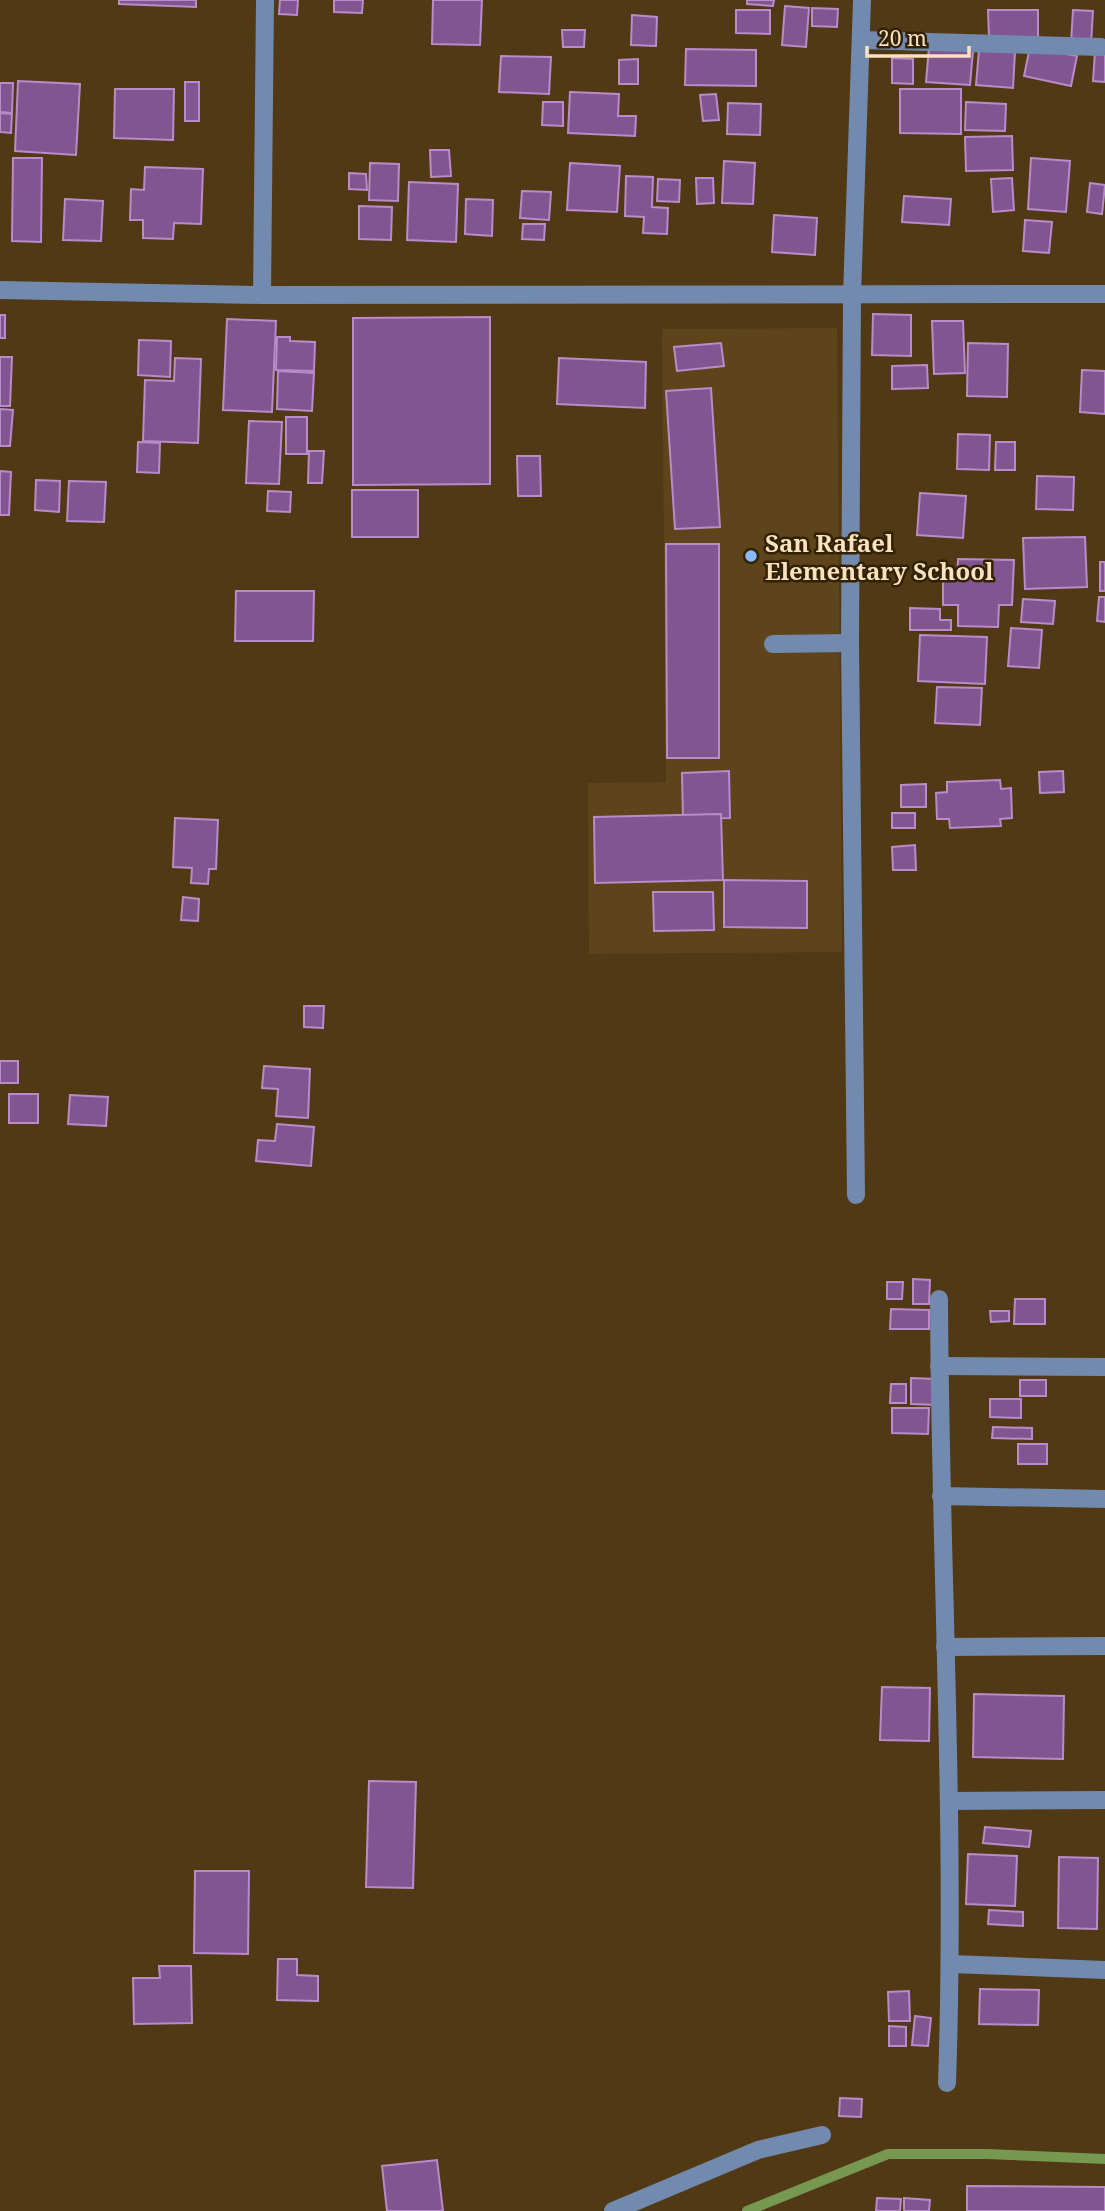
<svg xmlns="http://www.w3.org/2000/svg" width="1105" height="2211" viewBox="0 0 1105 2211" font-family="'Noto Serif',serif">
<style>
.built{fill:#5e441a}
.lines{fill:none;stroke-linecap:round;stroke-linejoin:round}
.stream{stroke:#779851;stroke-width:10}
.building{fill:#805590;stroke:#b98bc9;stroke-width:2}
.minor{stroke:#718aae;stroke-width:18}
.poi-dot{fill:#8abafc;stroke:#332103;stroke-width:2.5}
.labels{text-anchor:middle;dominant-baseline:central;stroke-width:5;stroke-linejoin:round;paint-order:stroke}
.poi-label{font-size:24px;font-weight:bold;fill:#fae2c0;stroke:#332103;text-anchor:start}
</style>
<rect width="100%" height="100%" fill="#503914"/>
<path class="built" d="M 837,328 L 842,952 L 589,954 L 588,783 L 666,782 L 662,329 Z"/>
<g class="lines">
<path class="stream" d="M 747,2211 L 888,2154 L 987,2154 L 1105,2159"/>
</g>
<g class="building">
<path d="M 119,0 L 196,0 L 196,7 L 119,4 Z"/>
<path d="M 280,0 L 298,0 L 297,15 L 279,14 Z"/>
<path d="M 334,0 L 363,0 L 362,13 L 334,12 Z"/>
<path d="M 433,0 L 482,0 L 480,45 L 432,44 Z"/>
<path d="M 747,0 L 774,0 L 773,6 L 747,4 Z"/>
<path d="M 785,6 L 809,8 L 806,47 L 782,45 Z"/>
<path d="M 812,8 L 838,9 L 837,27 L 812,26 Z"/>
<path d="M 736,10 L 770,10 L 770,34 L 736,33 Z"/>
<path d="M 988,10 L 1038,10 L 1038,38 L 989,38 Z"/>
<path d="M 1073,10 L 1093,11 L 1091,44 L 1071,43 Z"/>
<path d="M 632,15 L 657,17 L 656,46 L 631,45 Z"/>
<path d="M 562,30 L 585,30 L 584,47 L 563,47 Z"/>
<path d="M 929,47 L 973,51 L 970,85 L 926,82 Z"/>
<path d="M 1030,47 L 1077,56 L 1071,86 L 1024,76 Z"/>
<path d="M 686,49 L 756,50 L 756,86 L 685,85 Z"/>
<path d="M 979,50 L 1015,52 L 1013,88 L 976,85 Z"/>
<path d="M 1095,52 L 1105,52 L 1105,82 L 1093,81 Z"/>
<path d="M 501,56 L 551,57 L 549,94 L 499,92 Z"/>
<path d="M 892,58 L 913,59 L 913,84 L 892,83 Z"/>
<path d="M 638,59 L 638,84 L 619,84 L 619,60 Z"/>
<path d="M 18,81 L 80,84 L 76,155 L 15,151 Z"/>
<rect x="185" y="82" width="14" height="39"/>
<path d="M 0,83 L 13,83 L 12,113 L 0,112 Z"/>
<path d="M 115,89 L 174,89 L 173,140 L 114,138 Z"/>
<path d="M 900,89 L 961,89 L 961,134 L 900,133 Z"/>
<path d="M 570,92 L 619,94 L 618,116 L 636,116 L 635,136 L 568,133 Z"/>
<path d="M 716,94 L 719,120 L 703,121 L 700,95 Z"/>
<path d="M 543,102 L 563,102 L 563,126 L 542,125 Z"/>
<path d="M 966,102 L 1006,104 L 1005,131 L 965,130 Z"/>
<path d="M 728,103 L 761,104 L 760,135 L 727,134 Z"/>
<path d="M 0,113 L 12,114 L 11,133 L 0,132 Z"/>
<path d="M 1012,136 L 1013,170 L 966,171 L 965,137 Z"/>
<path d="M 430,150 L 449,150 L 451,176 L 431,177 Z"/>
<path d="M 13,158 L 42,158 L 41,242 L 12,241 Z"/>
<path d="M 1031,158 L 1070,161 L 1066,212 L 1028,209 Z"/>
<path d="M 724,161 L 755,163 L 753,204 L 722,203 Z"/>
<path d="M 370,163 L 399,164 L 398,201 L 369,200 Z"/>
<path d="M 570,163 L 620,166 L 617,212 L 567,210 Z"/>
<path d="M 145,167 L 203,169 L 201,224 L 174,223 L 173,239 L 143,238 L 143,220 L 130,220 L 131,189 L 144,190 Z"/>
<path d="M 349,173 L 366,174 L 367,190 L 349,189 Z"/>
<path d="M 626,176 L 653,177 L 652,207 L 668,208 L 667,234 L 643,233 L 644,217 L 625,216 Z"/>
<path d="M 696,178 L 713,178 L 714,203 L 697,204 Z"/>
<path d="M 1012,178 L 1014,210 L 993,212 L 991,179 Z"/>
<path d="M 658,179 L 680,180 L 679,202 L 657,201 Z"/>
<path d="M 409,182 L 458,184 L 456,242 L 407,240 Z"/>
<path d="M 1090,183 L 1105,185 L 1102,214 L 1087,212 Z"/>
<path d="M 522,191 L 551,192 L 549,220 L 520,218 Z"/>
<path d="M 904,196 L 951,199 L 949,225 L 902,222 Z"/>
<path d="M 65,199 L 103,201 L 101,241 L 63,240 Z"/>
<path d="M 466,199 L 493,200 L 492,236 L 465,234 Z"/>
<path d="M 359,206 L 392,207 L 391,240 L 359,239 Z"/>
<path d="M 774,215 L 817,218 L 815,255 L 772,252 Z"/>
<path d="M 1025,220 L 1052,222 L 1049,253 L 1023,251 Z"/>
<path d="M 523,224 L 545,224 L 544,240 L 522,239 Z"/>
<path d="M 873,314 L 911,315 L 911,356 L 872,355 Z"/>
<rect x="0" y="315" width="5" height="23"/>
<path d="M 490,317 L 490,484 L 353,485 L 353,318 Z"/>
<path d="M 227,319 L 276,321 L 272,412 L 223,410 Z"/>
<path d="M 932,321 L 963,321 L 965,373 L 934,374 Z"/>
<path d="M 277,337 L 290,337 L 290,341 L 315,342 L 314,371 L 276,370 Z"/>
<path d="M 139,340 L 171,341 L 170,377 L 138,375 Z"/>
<path d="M 721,343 L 724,366 L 677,371 L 674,347 Z"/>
<path d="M 968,343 L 1008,344 L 1007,397 L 967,396 Z"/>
<path d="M 0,357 L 12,357 L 10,406 L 0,406 Z"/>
<path d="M 175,358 L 201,359 L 198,443 L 143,441 L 145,380 L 174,381 Z"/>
<path d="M 559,358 L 646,362 L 645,408 L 557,404 Z"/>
<path d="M 927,365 L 928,388 L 892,389 L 892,366 Z"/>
<path d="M 1082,370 L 1105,371 L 1105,414 L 1080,412 Z"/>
<path d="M 278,371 L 314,373 L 312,411 L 277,409 Z"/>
<path d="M 711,388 L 720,527 L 675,529 L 666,391 Z"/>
<path d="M 0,409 L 13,410 L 10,446 L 0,446 Z"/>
<rect x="286" y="417" width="21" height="37"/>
<path d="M 249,421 L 282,422 L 279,484 L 246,483 Z"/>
<path d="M 958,434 L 990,435 L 989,470 L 957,469 Z"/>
<path d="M 138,442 L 160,443 L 159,473 L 137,472 Z"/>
<path d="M 996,442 L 1015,442 L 1015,470 L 995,470 Z"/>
<path d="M 309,451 L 324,451 L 322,483 L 308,483 Z"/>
<path d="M 517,456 L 540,456 L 541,496 L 518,496 Z"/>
<path d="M 0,471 L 11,472 L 9,515 L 0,515 Z"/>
<path d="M 1037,476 L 1074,477 L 1073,510 L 1036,509 Z"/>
<path d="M 36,480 L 60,481 L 59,512 L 35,510 Z"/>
<path d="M 69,481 L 106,482 L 104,522 L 67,521 Z"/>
<rect x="352" y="490" width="66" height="47"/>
<path d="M 268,491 L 291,492 L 290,512 L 267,511 Z"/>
<path d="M 920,493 L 966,496 L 963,538 L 917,535 Z"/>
<path d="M 1085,537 L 1087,587 L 1025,589 L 1023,538 Z"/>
<path d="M 666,544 L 719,544 L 719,758 L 667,758 Z"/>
<path d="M 958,559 L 1014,560 L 1012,605 L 999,605 L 998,627 L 958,626 L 958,605 L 943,605 L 943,578 L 957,579 Z"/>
<rect x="1100" y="562" width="5" height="29"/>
<path d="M 236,591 L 314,591 L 313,641 L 235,641 Z"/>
<path d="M 1099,597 L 1105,597 L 1105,622 L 1097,621 Z"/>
<path d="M 1023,599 L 1055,601 L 1053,624 L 1021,622 Z"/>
<path d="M 910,608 L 940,609 L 940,620 L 951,620 L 951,630 L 910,630 Z"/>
<path d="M 1011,628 L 1042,630 L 1039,668 L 1008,666 Z"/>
<path d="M 920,635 L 987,637 L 985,684 L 918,681 Z"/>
<path d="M 937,687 L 982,688 L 980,725 L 935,723 Z"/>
<path d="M 729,771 L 730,818 L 683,819 L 682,773 Z"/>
<path d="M 1063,771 L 1064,792 L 1040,793 L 1039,772 Z"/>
<path d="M 1000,780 L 1001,789 L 1011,788 L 1012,818 L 1000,819 L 1001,826 L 950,828 L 949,819 L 937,819 L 936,793 L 947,792 L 947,782 Z"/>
<path d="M 926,784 L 926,807 L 901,807 L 901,785 Z"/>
<rect x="892" y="813" width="23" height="15"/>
<path d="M 721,814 L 723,880 L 595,883 L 594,817 Z"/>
<path d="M 175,818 L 218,820 L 216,869 L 209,869 L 208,884 L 191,883 L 192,868 L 173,867 Z"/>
<path d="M 915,845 L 916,870 L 893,870 L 892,847 Z"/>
<path d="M 724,880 L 807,881 L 807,928 L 724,927 Z"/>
<path d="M 653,892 L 713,892 L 714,930 L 654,931 Z"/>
<path d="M 183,897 L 199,899 L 198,921 L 181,920 Z"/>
<path d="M 304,1006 L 324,1006 L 323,1028 L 304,1027 Z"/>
<rect x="0" y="1061" width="18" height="22"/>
<path d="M 264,1066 L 310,1069 L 308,1118 L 276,1116 L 278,1089 L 262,1088 Z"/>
<rect x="9" y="1094" width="29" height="29"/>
<path d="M 70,1095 L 108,1097 L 106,1126 L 68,1124 Z"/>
<path d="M 277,1124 L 314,1127 L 311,1166 L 256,1161 L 258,1140 L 275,1141 Z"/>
<path d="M 913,1279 L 930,1280 L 929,1304 L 913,1304 Z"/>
<path d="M 887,1282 L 903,1282 L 902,1299 L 887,1299 Z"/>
<path d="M 1015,1299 L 1045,1299 L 1045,1324 L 1014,1324 Z"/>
<path d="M 891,1309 L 929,1310 L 929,1329 L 890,1329 Z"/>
<path d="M 990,1311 L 1009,1311 L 1009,1321 L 991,1322 Z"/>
<path d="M 911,1378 L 936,1379 L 936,1405 L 911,1404 Z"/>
<rect x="1020" y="1380" width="26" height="16"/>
<path d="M 891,1384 L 906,1384 L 906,1403 L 890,1403 Z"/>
<path d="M 990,1399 L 1021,1399 L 1021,1418 L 990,1417 Z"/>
<path d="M 892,1408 L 929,1408 L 928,1434 L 892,1433 Z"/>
<path d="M 993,1427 L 1032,1428 L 1032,1439 L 992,1438 Z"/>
<rect x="1018" y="1444" width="29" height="20"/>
<path d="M 882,1687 L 930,1688 L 929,1741 L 880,1740 Z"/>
<path d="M 974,1694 L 1064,1696 L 1063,1759 L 973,1757 Z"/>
<path d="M 369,1781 L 416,1782 L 413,1888 L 366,1887 Z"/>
<path d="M 985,1827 L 1031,1831 L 1029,1847 L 983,1843 Z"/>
<path d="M 968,1854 L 1017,1856 L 1015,1906 L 966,1904 Z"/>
<path d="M 1059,1857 L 1098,1858 L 1097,1929 L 1058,1928 Z"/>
<path d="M 195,1871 L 249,1871 L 248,1954 L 194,1953 Z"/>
<path d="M 989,1910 L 1023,1912 L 1023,1926 L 988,1924 Z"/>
<path d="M 278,1959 L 297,1959 L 297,1975 L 318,1976 L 318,2001 L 277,2000 Z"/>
<path d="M 159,1966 L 191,1966 L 192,2023 L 134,2024 L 133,1978 L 160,1978 Z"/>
<path d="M 980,1989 L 1039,1990 L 1038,2025 L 979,2024 Z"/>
<path d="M 909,1991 L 910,2021 L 889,2021 L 888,1992 Z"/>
<path d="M 915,2016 L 931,2018 L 928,2046 L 912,2045 Z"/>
<path d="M 889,2026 L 906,2027 L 906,2046 L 889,2046 Z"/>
<path d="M 840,2098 L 862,2099 L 861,2117 L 839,2116 Z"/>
<path d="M 437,2160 L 443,2211 L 387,2211 L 382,2166 Z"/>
<path d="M 967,2186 L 1105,2187 L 1105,2211 L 967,2211 Z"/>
<path d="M 877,2198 L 901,2199 L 900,2211 L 876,2211 Z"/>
<path d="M 904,2198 L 930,2200 L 929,2211 L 904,2211 Z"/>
</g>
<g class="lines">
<g class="minor">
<path d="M 861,40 L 1101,47"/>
<path d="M 0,290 L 262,295 L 1105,294"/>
<path d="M 262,295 L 265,0"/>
<path d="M 773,644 L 850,643"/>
<path d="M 856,1195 L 850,643 L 852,296 L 862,0"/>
<path d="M 939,1299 C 940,1560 956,1822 947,2083"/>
<path d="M 939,1366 L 1105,1367"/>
<path d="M 941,1496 L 1105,1499"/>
<path d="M 945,1647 L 1105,1646"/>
<path d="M 949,1801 L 1105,1800"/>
<path d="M 951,1964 L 1105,1970"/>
<path d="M 613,2211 L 758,2150 L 822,2135"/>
</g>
</g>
<circle class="poi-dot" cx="751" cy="556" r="7"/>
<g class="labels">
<g class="poi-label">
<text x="765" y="542">San Rafael<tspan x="765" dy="28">Elementary School</tspan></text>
</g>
</g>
<path d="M867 46v10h102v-10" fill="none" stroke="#fae2c0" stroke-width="3.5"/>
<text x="878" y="46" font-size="21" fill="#fae2c0" stroke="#332103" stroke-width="5" paint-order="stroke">20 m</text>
</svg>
